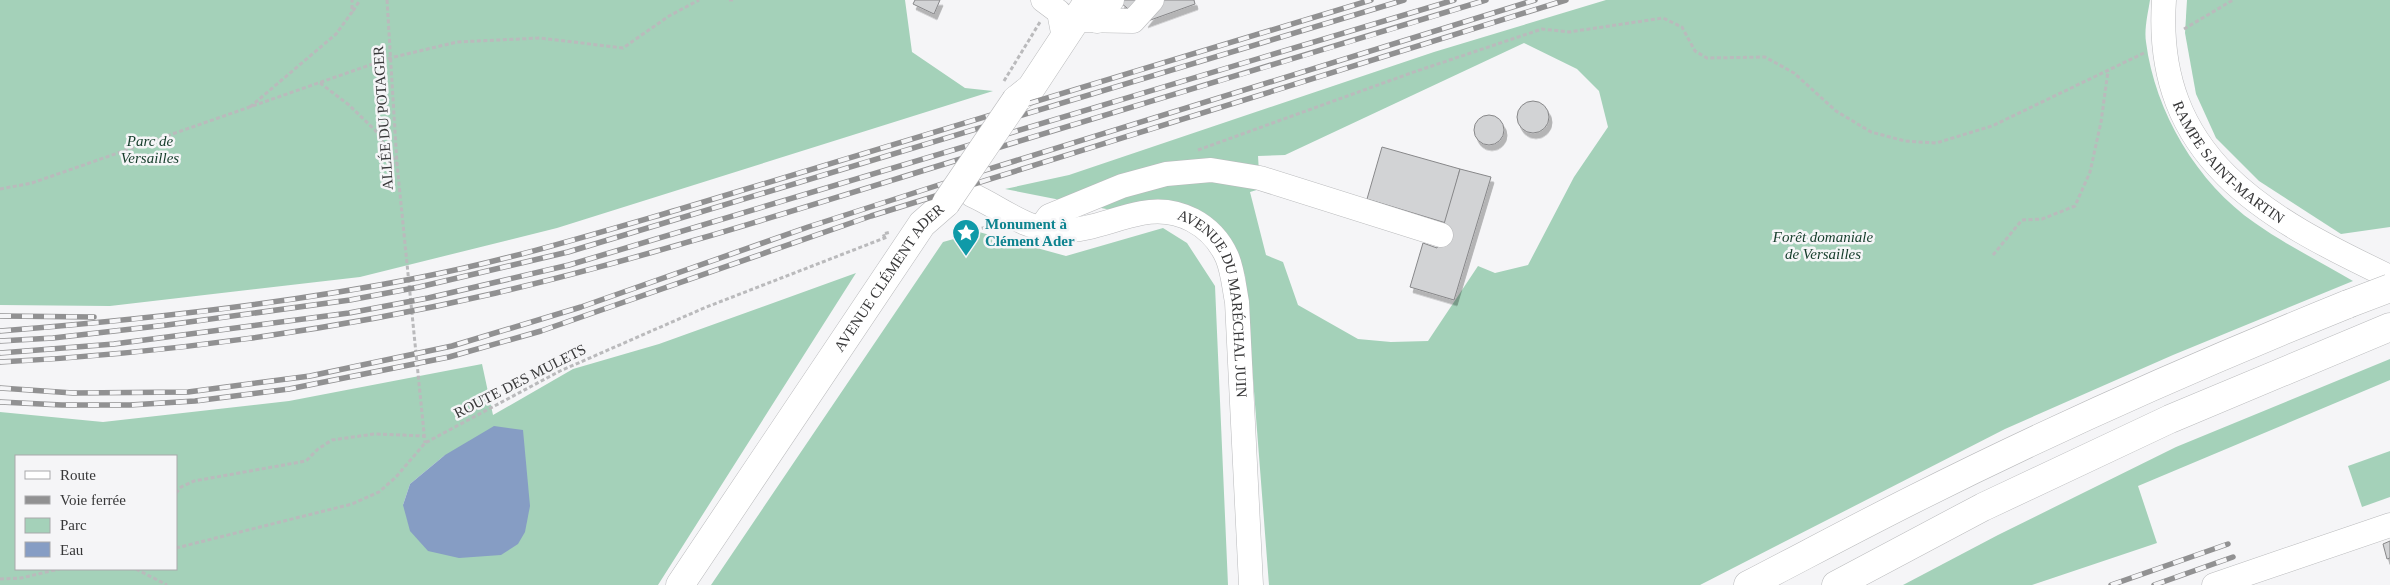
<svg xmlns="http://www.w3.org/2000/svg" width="2390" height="585" viewBox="0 0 2390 585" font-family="Georgia,serif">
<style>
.green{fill:#a4d1b9;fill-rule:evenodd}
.water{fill:#869dc4}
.building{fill:#d2d3d5;stroke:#878789;filter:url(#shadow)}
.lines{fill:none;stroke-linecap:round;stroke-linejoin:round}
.minor-casing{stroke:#b9babc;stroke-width:25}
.major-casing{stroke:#b9babc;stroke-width:29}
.highway-casing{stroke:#b9babc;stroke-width:29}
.path{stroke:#bababc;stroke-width:3;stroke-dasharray:4 2.5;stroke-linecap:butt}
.minor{stroke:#fff;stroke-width:24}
.major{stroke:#fff;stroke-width:28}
.highway{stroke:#fff;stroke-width:28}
.rail-casing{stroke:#919192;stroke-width:5.5}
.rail{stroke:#f5f5f7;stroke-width:4;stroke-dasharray:11;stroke-linecap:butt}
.major-bridge-casing{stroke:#b9babc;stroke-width:29;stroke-linecap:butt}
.highway-bridge-casing{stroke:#b9babc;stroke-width:29;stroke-linecap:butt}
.major-bridge{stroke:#fff;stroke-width:28}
.highway-bridge{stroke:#fff;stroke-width:28}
.labels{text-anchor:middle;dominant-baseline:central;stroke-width:5;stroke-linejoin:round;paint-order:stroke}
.street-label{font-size:15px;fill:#373738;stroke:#f5f5f7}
.park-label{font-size:15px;font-style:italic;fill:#143c2a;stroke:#f5f5f7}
.culture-label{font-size:15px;font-weight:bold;fill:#0d838f;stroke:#f5f5f7;text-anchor:start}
</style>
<defs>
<filter id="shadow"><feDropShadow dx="3" dy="5.5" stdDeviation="0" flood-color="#0004"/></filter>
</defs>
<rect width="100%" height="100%" fill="#f5f5f7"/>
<g class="green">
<path d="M 0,0 L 905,0 L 912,52 L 965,88 L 993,91 L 557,228 L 360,277 L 110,306 L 0,305 Z"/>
<path d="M 1606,0 L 2150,0 C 2148,13 2144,29 2146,42 C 2155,112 2197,183 2255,223 C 2286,245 2321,262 2353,281 L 2173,355 L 2005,429 L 1700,585 L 1269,585 L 1245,275 L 1218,231 L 1005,189 L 1069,175 L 1434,52 ZM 1524,43 L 1577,69 L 1599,91 L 1608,127 L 1574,177 L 1528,265 L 1495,273 L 1478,266 L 1428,341 L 1391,342 L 1358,339 L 1298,305 L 1283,262 L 1266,255 L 1250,192 L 1260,189 L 1258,156 L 1285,155 Z"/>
<path d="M 2187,0 L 2390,0 L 2390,227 L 2341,234 L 2259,181 L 2216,138 L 2196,94 L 2185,33 Z"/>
<path d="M 1163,228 L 1187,243 L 1215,286 L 1228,585 L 711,585 L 943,242 L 979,232 L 1066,256 Z"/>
<path d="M 856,273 L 658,585 L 0,585 L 0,412 L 103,422 L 289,401 L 482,364 L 493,415 L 573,369 L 659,344 ZM 445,455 L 403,505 L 410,484 ZM 16,456 L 176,456 L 176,569 L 16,569 Z"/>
<path d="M 2390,359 L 2390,380 L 2138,486 L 2157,543 L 2032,585 L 1903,585 L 1998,535 L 2176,447 Z"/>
<path d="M 2390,451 L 2390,497 L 2362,507 L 2348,466 Z"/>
</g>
<path class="water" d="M 494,426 L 523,430 L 530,506 L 525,532 L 518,544 L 501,555 L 459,558 L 428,551 L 410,531 L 403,505 L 410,484 L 445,455 Z"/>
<g class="building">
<path d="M 915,0 L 940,0 L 934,14 L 913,4 Z"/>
<path d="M 1123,0 L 1144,0 L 1133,13 L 1121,3 Z"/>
<path d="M 1162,0 L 1194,0 L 1195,4 L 1145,22 Z"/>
<circle cx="1533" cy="117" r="16"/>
<circle cx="1489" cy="130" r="15"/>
<path d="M 1382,147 L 1460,169 L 1446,223 L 1367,199 Z"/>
<path d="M 1460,169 L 1491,177 L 1454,300 L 1410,287 L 1423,243 L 1437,248 Z"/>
<path d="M 2390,541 L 2390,558 L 2387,559 L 2383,544 Z"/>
</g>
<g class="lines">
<defs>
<g id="minor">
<path d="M 1043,0 L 1059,12 L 1064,38"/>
<path id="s1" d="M 2164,0 C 2153,158 2266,218 2390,277"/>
<path d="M 1076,20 L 1133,21 L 1152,0"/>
<path d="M 1097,21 L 1112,0"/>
<path id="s2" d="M 972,195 C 1001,208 1027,231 1060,231 C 1088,231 1115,218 1142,213 C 1178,206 1212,224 1227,257 C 1233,271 1234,287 1237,302 L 1251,585"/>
<path d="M 1041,227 L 1049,216 L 1122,186 L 1166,174 L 1211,170 L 1260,178 L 1441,235"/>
<path d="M 2214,585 L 2390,525"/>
</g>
<g id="major">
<path d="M 1016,100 L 1031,88 L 1089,0"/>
<path id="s3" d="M 680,585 L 922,224 L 946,203"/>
</g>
<g id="highway">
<path d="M 1748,585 C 1804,556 1860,526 1916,498 C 2057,427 2202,363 2348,304"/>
<path d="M 1836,585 L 1983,507 L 2170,419 L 2390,327"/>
</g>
</defs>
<use href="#minor" class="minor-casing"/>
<use href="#major" class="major-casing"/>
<use href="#highway" class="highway-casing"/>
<g class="path">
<path d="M 387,0 L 397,164 L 425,443"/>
<path d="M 729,0 L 735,0"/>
<path d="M 353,11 L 360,0"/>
<path d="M 2184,29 L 2233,0"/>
<path d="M 1004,81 L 1040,22"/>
<path d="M 320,83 L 349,105 L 375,130 L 396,163"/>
<path d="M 250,107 L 336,34 L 352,12 L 352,0"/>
<path d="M 1198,150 L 1411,73 L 1542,29 L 1569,32 L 1663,18 L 1682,27 L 1695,51 L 1707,58 L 1765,57 L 1794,73 L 1836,111 L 1871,132 L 1905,141 L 1936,143 L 1992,126 L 2146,52"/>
<path d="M 0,189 L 32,183 L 390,58 L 457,42 L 540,38 L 623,48 L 669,16 L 699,0"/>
<path d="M 969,231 L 988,227"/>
<path d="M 885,238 L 883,234 L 891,232"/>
<path d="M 1993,255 L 2022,220 L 2042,219 L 2075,206 L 2090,172 L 2101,122 L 2108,71"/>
<path d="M 176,493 L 181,487 L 194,481 L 306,461 L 318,449 L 332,440 L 374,434 L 425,436"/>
<path d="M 176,548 L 352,504 L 379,492 L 396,477 L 425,443 L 560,371 L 704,308 L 887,237"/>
<path d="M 136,569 L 167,585"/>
<path d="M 0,579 L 21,578 L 59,569"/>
</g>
<use href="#minor" class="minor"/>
<use href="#major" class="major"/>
<use href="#highway" class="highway"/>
<defs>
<g id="rail">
<path d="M 0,316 L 94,317"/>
<path d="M 0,331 C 140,320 279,305 417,278 C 505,261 591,235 677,210 L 1371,0"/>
<path d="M 0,341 L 53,338 L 167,325 L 350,300 L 419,287 L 568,252 L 1404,0"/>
<path d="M 0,353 L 114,344 L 349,313 L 428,298 L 569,265 L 1454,0"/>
<path d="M 0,362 C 162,354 337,330 496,293 C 658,255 817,203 977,154 C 1146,102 1316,53 1486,0"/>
<path d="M 0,388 L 73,393 L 188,392 L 310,376 L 452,346 L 581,307 L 808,227 L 976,173 L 1535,0"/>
<path d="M 0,402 L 62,405 L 130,405 L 195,401 L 289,389 L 449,357 L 541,331 L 871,216 L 1566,0"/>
<path d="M 2111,585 L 2228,544"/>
<path d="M 2154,585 L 2233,557"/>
</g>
</defs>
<use href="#rail" class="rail-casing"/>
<use href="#rail" class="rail"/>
<defs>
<path id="major-bridge" d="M 946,203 L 1016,100"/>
<path id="highway-bridge" d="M 2348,304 L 2390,288"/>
</defs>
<use href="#major-bridge" class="major-bridge-casing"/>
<use href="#highway-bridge" class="highway-bridge-casing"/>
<use href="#major-bridge" class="major-bridge"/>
<use href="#highway-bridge" class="highway-bridge"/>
</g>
<defs>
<symbol id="sight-pin" viewBox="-11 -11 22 30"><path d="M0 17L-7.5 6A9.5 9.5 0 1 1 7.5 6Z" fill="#0f9aa8" stroke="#f5f5f7"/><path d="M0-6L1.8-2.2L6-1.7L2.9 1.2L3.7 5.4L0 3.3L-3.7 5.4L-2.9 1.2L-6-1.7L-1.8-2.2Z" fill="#fff"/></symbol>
</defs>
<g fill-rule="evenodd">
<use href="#sight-pin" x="950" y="217" width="32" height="43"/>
</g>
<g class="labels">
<g class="street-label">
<text transform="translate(383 118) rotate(-94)">ALLÉE DU POTAGER</text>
<text stroke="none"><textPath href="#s1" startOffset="184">RAMPE SAINT-MARTIN</textPath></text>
<text stroke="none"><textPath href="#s3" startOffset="372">AVENUE CLÉMENT ADER</textPath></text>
<text stroke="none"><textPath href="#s2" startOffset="321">AVENUE DU MARÉCHAL JUIN</textPath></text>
<text transform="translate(520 381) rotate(-27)">ROUTE DES MULETS</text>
</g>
<g class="park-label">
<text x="150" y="141">Parc de<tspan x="150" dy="17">Versailles</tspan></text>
<text x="1823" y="237">Forêt domaniale<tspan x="1823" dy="17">de Versailles</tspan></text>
</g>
<g class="culture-label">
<text x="985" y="224">Monument à<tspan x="985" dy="17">Clément Ader</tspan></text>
</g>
</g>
<rect x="15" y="455" width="162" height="115" fill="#f5f5f7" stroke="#a9a9ab"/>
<rect x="25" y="471" width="25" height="8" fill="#ffffff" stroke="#a9a9ab"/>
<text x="60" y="480" font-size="15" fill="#373738">Route</text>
<rect x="25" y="496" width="25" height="8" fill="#919192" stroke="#a9a9ab"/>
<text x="60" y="505" font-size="15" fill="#373738">Voie ferrée</text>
<rect x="25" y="518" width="25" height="15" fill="#a4d1b9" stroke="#a9a9ab"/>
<text x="60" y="530" font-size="15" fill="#373738">Parc</text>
<rect x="25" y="542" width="25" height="15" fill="#869dc4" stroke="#a9a9ab"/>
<text x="60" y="555" font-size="15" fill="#373738">Eau</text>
</svg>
